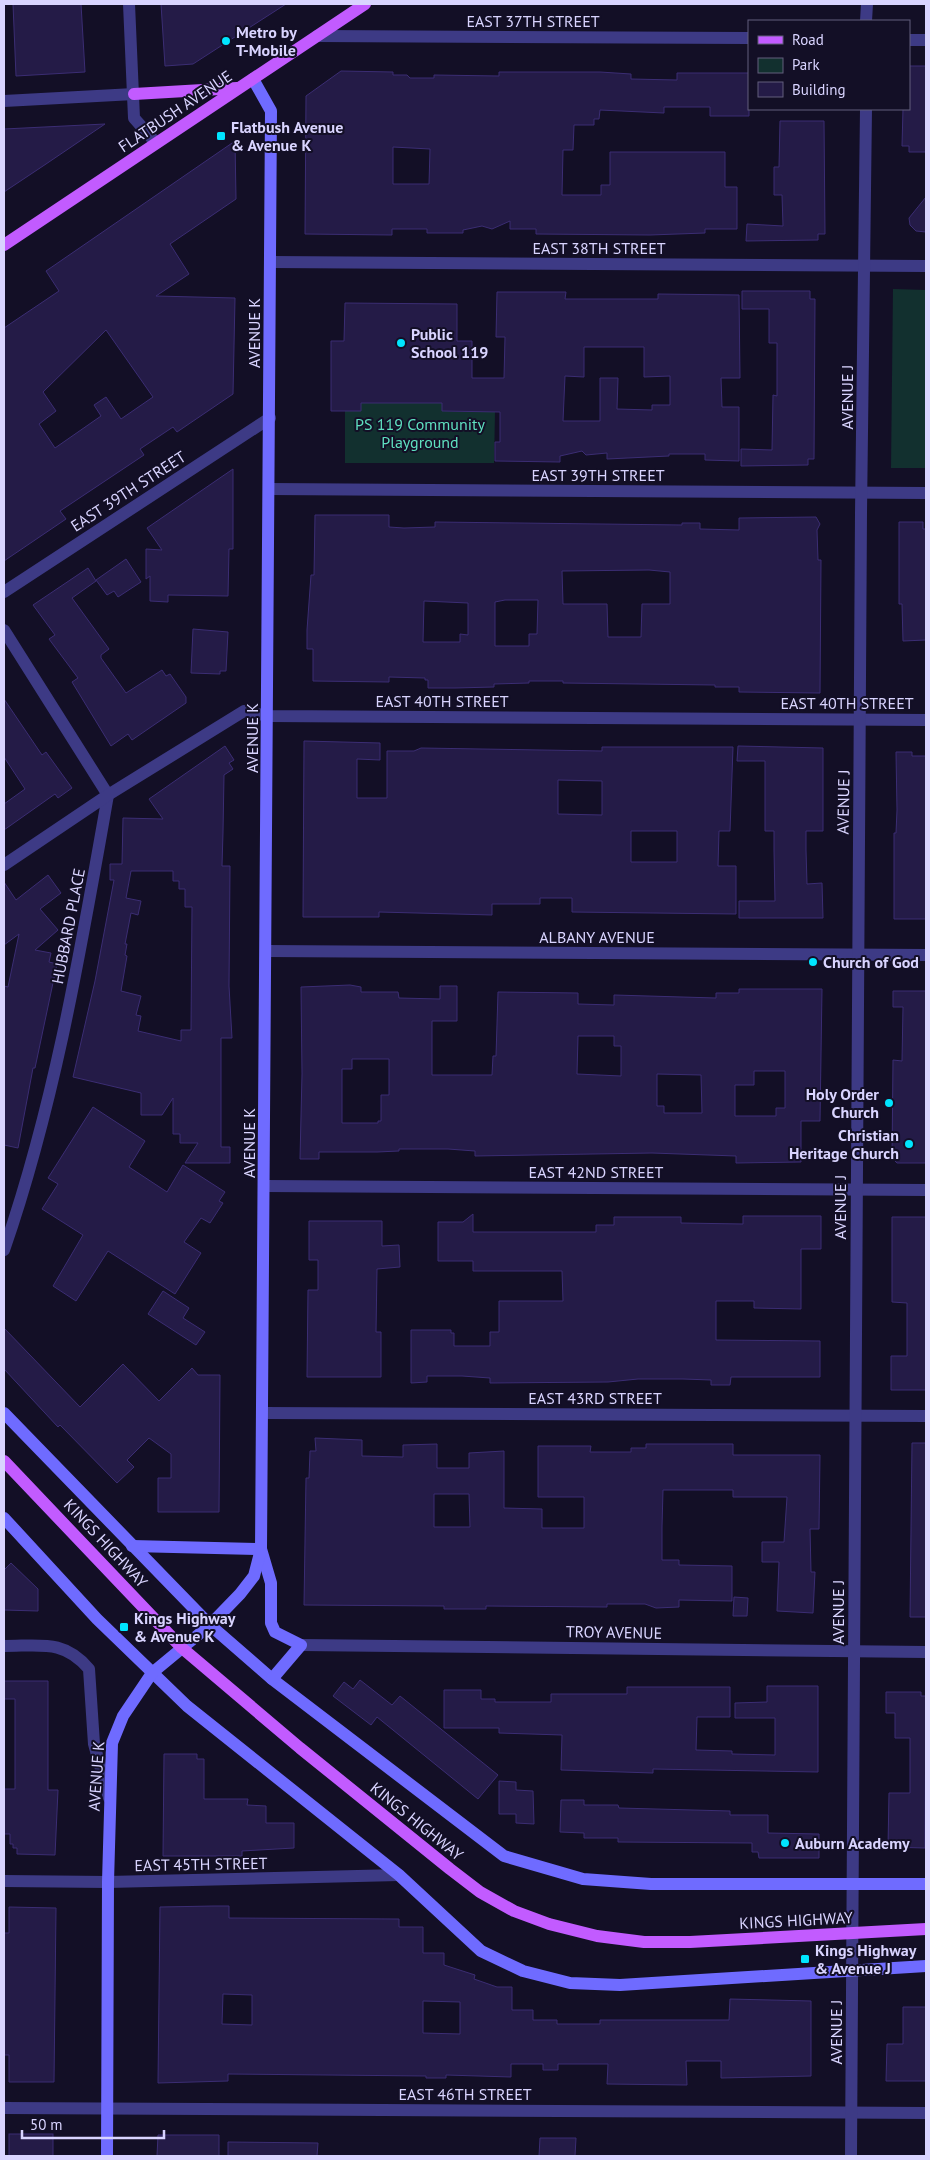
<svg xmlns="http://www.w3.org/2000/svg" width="930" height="2160" viewBox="0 0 930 2160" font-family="'PT Sans',sans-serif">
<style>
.green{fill:#12302f}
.building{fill:#241b47;stroke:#3b2d73;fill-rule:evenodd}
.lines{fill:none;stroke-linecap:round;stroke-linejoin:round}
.street{stroke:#3d3a85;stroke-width:12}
.secondary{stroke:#6f6bff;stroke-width:12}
.primary{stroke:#c25bff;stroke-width:12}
.poi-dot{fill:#00e5ff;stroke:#130f26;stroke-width:2}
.labels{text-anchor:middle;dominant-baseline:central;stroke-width:4;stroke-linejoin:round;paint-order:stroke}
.street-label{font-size:16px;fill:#d9d4ff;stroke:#130f26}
.poi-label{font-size:16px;font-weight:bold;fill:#d9d4ff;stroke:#130f26;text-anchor:start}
.park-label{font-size:16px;fill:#5fe0c0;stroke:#130f26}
</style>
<rect width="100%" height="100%" fill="#130f26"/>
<g class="green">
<path d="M 893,289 L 926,290 L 926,468 L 891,468 Z"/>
<path d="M 361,403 L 442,403 L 442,411 L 495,412 L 494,463 L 345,463 L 345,411 L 360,411 Z"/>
</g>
<g class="building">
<path d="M 13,4 L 81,4 L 85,72 L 16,76 Z"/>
<path d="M 161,4 L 286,4 L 193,64 L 165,66 Z"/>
<path d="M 909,66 L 926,66 L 926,152 L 909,152 L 909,146 L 902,146 L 903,109 L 909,109 Z"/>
<path d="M 341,71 L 393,72 L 393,75 L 407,75 L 410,78 L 434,78 L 434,75 L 499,76 L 499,72 L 600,72 L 631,74 L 631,79 L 677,80 L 677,73 L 749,73 L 749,116 L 710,116 L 710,107 L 664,107 L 664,113 L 600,110 L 599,119 L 594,119 L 594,125 L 574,125 L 573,150 L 563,150 L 562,195 L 601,195 L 601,185 L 610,185 L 610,152 L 725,152 L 725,187 L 737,187 L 737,229 L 705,229 L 705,233 L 650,235 L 536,234 L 536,229 L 510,229 L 510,221 L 492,229 L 482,226 L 463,230 L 463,233 L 427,233 L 427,229 L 392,229 L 392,235 L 305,234 L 306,96 ZM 393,147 L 430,149 L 429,184 L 393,184 Z"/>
<path d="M 780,121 L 824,121 L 825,234 L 818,234 L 818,240 L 746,241 L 747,224 L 783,226 L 782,195 L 774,195 L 774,167 L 779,167 Z"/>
<path d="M 105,124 L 46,164 L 4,192 L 4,129 Z"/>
<path d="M 235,141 L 236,199 L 170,244 L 189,274 L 156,296 L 235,298 L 233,394 L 177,432 L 173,427 L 140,449 L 144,455 L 60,511 L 66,519 L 4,561 L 4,328 L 59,291 L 46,271 ZM 106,330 L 153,397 L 121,419 L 106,397 L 94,405 L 101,416 L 55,448 L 39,424 L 56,411 L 43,392 Z"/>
<path d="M 926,197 L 926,232 L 916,231 L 910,225 L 909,218 Z"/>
<path d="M 742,291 L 810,291 L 810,299 L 815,299 L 814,459 L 808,459 L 808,465 L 741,466 L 741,449 L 772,450 L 773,395 L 777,396 L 777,343 L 769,343 L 769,309 L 742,309 Z"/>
<path d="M 497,292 L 566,292 L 565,299 L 658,299 L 658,294 L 739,295 L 740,378 L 721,378 L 722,407 L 739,407 L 739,461 L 705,460 L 705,454 L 669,454 L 669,456 L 607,459 L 607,453 L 586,455 L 582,451 L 560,456 L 560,462 L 495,461 L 495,442 L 500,442 L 500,412 L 442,411 L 442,403 L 361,403 L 361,411 L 331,411 L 331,341 L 344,341 L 345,303 L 457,304 L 457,341 L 472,341 L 472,378 L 504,378 L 505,337 L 496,337 ZM 584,347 L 644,347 L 644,377 L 670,376 L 670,405 L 652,405 L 652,410 L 617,409 L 618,378 L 600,378 L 600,421 L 563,421 L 565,376 L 584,377 Z"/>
<path d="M 233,469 L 233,549 L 229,549 L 228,596 L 168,595 L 168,602 L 150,601 L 150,576 L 146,579 L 146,549 L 162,550 L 147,528 Z"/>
<path d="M 315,515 L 389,515 L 389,527 L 404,528 L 435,527 L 435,522 L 682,525 L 682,523 L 700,523 L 700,529 L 739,530 L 739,518 L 816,517 L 820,524 L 817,530 L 818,560 L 821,560 L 820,693 L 739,692 L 739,687 L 715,687 L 715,685 L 563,683 L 563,681 L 529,681 L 529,683 L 494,684 L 494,687 L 455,688 L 428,688 L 428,680 L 425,680 L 425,678 L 389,677 L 389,682 L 313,681 L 313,649 L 307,649 L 307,630 L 311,575 L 314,575 ZM 649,570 L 670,572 L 670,604 L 642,604 L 641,637 L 608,637 L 607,604 L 563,604 L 562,571 ZM 505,600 L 538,600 L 537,634 L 529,634 L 529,646 L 495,646 L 495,602 ZM 424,601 L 468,603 L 468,635 L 460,634 L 460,642 L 423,642 Z"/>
<path d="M 899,522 L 923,522 L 923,529 L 926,529 L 926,640 L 903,641 L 902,604 L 899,604 Z"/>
<path d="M 126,559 L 141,582 L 118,597 L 114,591 L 107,595 L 96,580 Z"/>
<path d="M 88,568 L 96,581 L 72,598 L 109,649 L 101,655 L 101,658 L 126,693 L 162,670 L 166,676 L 170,674 L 186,697 L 186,703 L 132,740 L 128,734 L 111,746 L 72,682 L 78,678 L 49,639 L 55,635 L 33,605 Z"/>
<path d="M 193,629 L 228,632 L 226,671 L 220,671 L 220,674 L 191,673 Z"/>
<path d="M 4,699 L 42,755 L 46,752 L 72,788 L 58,798 L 55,794 L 4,830 L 4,804 L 25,789 L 4,757 Z"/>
<path d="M 304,741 L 380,743 L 380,760 L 357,759 L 357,798 L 387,798 L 387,751 L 414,751 L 421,748 L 602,751 L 602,747 L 733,747 L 730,831 L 719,831 L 718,866 L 736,866 L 736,914 L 572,912 L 572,898 L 540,898 L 540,904 L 492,904 L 492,915 L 379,912 L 379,917 L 303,917 ZM 558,780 L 602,781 L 602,815 L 558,814 ZM 631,831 L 677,831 L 677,862 L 631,862 Z"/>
<path d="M 225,746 L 234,760 L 229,763 L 233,769 L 224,775 L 223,832 L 222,866 L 230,866 L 229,986 L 232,1038 L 221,1038 L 221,1147 L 230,1147 L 230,1163 L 185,1163 L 198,1143 L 180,1143 L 180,1134 L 173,1134 L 173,1098 L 162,1115 L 141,1115 L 141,1093 L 73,1077 L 95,981 L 114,880 L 110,880 L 110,864 L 122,864 L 123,818 L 163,819 L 149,799 ZM 131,871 L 173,871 L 173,881 L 179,881 L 179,889 L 185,889 L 185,907 L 192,907 L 191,1030 L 181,1030 L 181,1041 L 138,1031 L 141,1016 L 136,1015 L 141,996 L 121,991 L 127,956 L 125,955 L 127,944 L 125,944 L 131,913 L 138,915 L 141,901 L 126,898 Z"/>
<path d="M 738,746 L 823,748 L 823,831 L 806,831 L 806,850 L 807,884 L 822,883 L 823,918 L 739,918 L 739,901 L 775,901 L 774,850 L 774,831 L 765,831 L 765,761 L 737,761 Z"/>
<path d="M 896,752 L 912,752 L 912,756 L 926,756 L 926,919 L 894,919 L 894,833 L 896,833 L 897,810 Z"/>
<path d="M 48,875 L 61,893 L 40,909 L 58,930 L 35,950 L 51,953 L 49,962 L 57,964 L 35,1068 L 33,1068 L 18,1148 L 4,1145 L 4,986 L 8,987 L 19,934 L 4,945 L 4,882 L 16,900 Z"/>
<path d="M 350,985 L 361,987 L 361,992 L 398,992 L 399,998 L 440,999 L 440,986 L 457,986 L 457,1021 L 432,1021 L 432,1075 L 492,1075 L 493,1056 L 496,1056 L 498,992 L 578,993 L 578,1004 L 614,1005 L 614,995 L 716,998 L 716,993 L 739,993 L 739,989 L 822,989 L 820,1121 L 801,1121 L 801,1162 L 736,1163 L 736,1156 L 652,1153 L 475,1156 L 475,1151 L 448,1149 L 399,1149 L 399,1151 L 377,1152 L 319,1152 L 319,1159 L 300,1159 L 302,1074 L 301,987 ZM 578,1036 L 614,1036 L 614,1046 L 621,1046 L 621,1076 L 577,1074 ZM 352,1059 L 389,1059 L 389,1095 L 381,1095 L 381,1121 L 378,1121 L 378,1123 L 342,1123 L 342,1069 L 352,1069 ZM 754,1071 L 785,1071 L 785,1108 L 776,1108 L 776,1116 L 735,1116 L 735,1085 L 754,1085 ZM 657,1074 L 701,1075 L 702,1113 L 664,1113 L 664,1106 L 657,1106 Z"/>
<path d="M 893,991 L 926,991 L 926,1163 L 897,1163 L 892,1158 L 893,1060 L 902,1061 L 903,1007 L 893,1007 Z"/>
<path d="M 93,1107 L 145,1141 L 129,1167 L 167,1192 L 183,1165 L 225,1192 L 219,1201 L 223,1203 L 210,1223 L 201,1218 L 184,1242 L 201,1253 L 175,1294 L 108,1251 L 76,1301 L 53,1286 L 83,1235 L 42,1209 L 58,1184 L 48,1178 Z"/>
<path d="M 473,1214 L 473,1232 L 596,1232 L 596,1225 L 614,1225 L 614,1217 L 681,1217 L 681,1223 L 743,1224 L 743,1216 L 821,1216 L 821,1249 L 801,1249 L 801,1309 L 754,1308 L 754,1301 L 716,1301 L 716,1340 L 820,1341 L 820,1377 L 731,1377 L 730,1385 L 711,1385 L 711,1380 L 683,1379 L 638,1379 L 608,1382 L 490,1383 L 490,1378 L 462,1376 L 427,1376 L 427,1382 L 411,1383 L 411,1330 L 451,1330 L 451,1333 L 454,1333 L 454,1346 L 490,1346 L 490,1332 L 499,1332 L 499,1301 L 563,1301 L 562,1271 L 473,1271 L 473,1261 L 438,1261 L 438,1222 L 463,1222 Z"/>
<path d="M 892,1217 L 926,1217 L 926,1390 L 891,1390 L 891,1356 L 907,1356 L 907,1303 L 892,1302 Z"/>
<path d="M 309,1221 L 382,1221 L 382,1246 L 399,1245 L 400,1267 L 377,1269 L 376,1332 L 381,1332 L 381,1377 L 307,1377 L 308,1290 L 318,1290 L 318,1260 L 309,1260 Z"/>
<path d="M 163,1291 L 189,1308 L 183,1318 L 205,1332 L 196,1345 L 148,1314 Z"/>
<path d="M 4,1328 L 80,1407 L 123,1364 L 159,1401 L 192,1368 L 198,1375 L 220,1375 L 219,1512 L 158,1512 L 158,1478 L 171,1478 L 171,1454 L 149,1438 L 127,1460 L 134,1467 L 117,1483 L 60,1425 L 58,1427 L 4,1369 Z"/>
<path d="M 315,1438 L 362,1440 L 362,1456 L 403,1457 L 403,1445 L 437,1444 L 437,1468 L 469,1468 L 469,1453 L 504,1451 L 504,1508 L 542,1509 L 542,1528 L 584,1528 L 584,1497 L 538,1497 L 538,1446 L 591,1446 L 590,1452 L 631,1452 L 631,1448 L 646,1448 L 646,1444 L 733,1444 L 733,1455 L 820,1455 L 819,1529 L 810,1529 L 811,1572 L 815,1572 L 813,1613 L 777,1611 L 779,1562 L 762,1562 L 762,1542 L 784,1542 L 787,1497 L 733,1497 L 733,1490 L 663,1490 L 662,1527 L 662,1560 L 679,1560 L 679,1565 L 732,1566 L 732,1601 L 679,1600 L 679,1607 L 656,1608 L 645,1604 L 607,1604 L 607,1607 L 486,1606 L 486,1609 L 444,1609 L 444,1606 L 304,1605 L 306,1478 L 309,1478 L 310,1451 L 316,1451 ZM 434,1494 L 469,1494 L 470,1527 L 434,1527 Z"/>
<path d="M 912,1443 L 926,1443 L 926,1617 L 910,1617 Z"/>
<path d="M 11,1563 L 38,1589 L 38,1611 L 4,1610 L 4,1570 Z"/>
<path d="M 734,1597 L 748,1598 L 747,1616 L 733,1616 Z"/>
<path d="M 360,1680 L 392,1705 L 400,1696 L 498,1775 L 478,1799 L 377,1717 L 371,1725 L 333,1696 L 344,1682 L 353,1689 Z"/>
<path d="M 4,1681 L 48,1681 L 48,1790 L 58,1790 L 55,1855 L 17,1854 L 17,1848 L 13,1848 L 13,1844 L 10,1844 L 10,1834 L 4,1834 L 4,1789 L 15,1789 L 15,1699 L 4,1699 Z"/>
<path d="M 767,1686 L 818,1686 L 818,1772 L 653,1769 L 653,1773 L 561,1770 L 562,1735 L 499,1733 L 499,1728 L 444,1728 L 444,1690 L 481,1690 L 481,1699 L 495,1699 L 495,1702 L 551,1702 L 551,1694 L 627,1694 L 627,1687 L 730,1687 L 730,1717 L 697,1717 L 696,1750 L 732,1751 L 732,1754 L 775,1755 L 775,1718 L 735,1718 L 735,1703 L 767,1702 Z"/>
<path d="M 886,1692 L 921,1692 L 921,1696 L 926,1696 L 925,1848 L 888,1847 L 889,1793 L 910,1793 L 910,1738 L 895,1738 L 895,1713 L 886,1713 Z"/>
<path d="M 164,1754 L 197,1754 L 197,1759 L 204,1759 L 204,1799 L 248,1799 L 247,1805 L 266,1806 L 266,1823 L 294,1823 L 294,1848 L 242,1851 L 242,1856 L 163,1856 Z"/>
<path d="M 499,1781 L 516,1782 L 516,1790 L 533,1791 L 534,1824 L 516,1823 L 516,1814 L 499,1814 Z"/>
<path d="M 561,1800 L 584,1800 L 584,1805 L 618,1805 L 619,1808 L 730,1811 L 730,1815 L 768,1815 L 768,1833 L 819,1834 L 819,1858 L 759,1858 L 758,1852 L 752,1852 L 752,1843 L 618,1842 L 618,1838 L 584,1838 L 584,1833 L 560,1832 Z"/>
<path d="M 214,1906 L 229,1906 L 229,1918 L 399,1919 L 399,1927 L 423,1927 L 423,1953 L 444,1953 L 444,1965 L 475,1975 L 474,1979 L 497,1987 L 512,1987 L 512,2010 L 533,2010 L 533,2020 L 557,2020 L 557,2024 L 600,2024 L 600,2020 L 729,2020 L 730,1999 L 811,2001 L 811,2076 L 721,2078 L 721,2061 L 686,2061 L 687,2085 L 607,2084 L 608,2064 L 558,2064 L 558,2070 L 543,2070 L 543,2064 L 511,2064 L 511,2077 L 446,2075 L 446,2078 L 426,2078 L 426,2076 L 228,2074 L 228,2081 L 158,2083 L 160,1907 ZM 223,1994 L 252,1995 L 252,2025 L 222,2024 ZM 423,2001 L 460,2002 L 460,2034 L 423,2033 Z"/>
<path d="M 9,1907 L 56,1908 L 54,2082 L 9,2082 L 9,2055 L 4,2055 L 4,1933 L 9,1933 Z"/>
<path d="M 903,2007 L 926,2007 L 926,2081 L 886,2081 L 887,2044 L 903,2044 Z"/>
<rect x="9" y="2134" width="44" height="22"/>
<path d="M 158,2135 L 219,2135 L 219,2156 L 157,2156 Z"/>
<path d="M 540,2138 L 576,2138 L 575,2156 L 539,2156 Z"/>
<path d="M 228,2142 L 318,2143 L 317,2156 L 228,2156 Z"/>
</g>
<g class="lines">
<g class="street">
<path d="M 129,4 L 134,118 L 156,143"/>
<path d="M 866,21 L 867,4"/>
<path d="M 317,36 L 749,38"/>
<path d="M 909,40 L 926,40"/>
<path d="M 4,101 L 134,94"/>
<path d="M 271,262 L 926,266"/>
<path d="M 269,489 L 926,493"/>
<path d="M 4,592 L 270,418"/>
<path d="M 4,630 L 108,795 C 81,948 55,1103 4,1250"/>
<path d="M 4,865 L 108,795 L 244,711 L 268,716 L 926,720"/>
<path d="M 267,951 L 926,955"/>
<path d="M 265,1186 L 926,1190"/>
<path d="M 263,1413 L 926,1416"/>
<path d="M 301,1645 L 926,1652"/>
<path d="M 4,1646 C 40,1646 64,1639 89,1669 L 94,1744 L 109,1798"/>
<path d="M 4,1881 L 108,1882 L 399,1875"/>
<path d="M 4,2108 L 926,2113"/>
<path d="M 851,2156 L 861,513 L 866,109"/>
</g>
<g class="secondary">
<path d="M 4,1413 L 210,1625 L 272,1679 L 504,1856 L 583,1879 L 651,1884 L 926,1884"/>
<path d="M 4,1518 L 97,1619 L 187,1706 L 399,1875 L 481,1951 L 523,1971 L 570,1983 L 620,1985 L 926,1966"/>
<path d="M 132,1546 L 261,1549"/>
<path d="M 261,1549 L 271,1583 L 271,1623 L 275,1632 L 301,1645 L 272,1679"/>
<path d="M 107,2156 L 108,1882 L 112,1743 L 123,1716 L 152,1673 L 210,1625 L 240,1594 L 254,1576 L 261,1549 L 271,111 L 253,79"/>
</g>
<g class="primary">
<path d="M 134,94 L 237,88"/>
<path d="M 4,245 L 365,4"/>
<path d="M 4,1461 L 182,1648 L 300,1748 L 450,1869 L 480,1892 L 514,1911 L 549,1924 L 597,1936 L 644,1942 L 690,1942 L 926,1929"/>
</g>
</g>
<g class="poi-dot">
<circle cx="226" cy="41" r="5"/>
<rect x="216" y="131" width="10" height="10" rx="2.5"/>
<circle cx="401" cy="343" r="5"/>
<circle cx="813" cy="962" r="5"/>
<circle cx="889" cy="1103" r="5"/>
<circle cx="909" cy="1144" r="5"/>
<rect x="119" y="1622" width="10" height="10" rx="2.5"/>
<circle cx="785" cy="1843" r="5"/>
<rect x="800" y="1954" width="10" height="10" rx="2.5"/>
</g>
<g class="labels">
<g class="street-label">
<text x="533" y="21">EAST 37TH STREET</text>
<text transform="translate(175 111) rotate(-34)">FLATBUSH AVENUE</text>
<text x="599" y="248">EAST 38TH STREET</text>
<text transform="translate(254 333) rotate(-90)">AVENUE K</text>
<text transform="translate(847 397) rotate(-90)">AVENUE J</text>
<text x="598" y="475">EAST 39TH STREET</text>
<text transform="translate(128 491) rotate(-33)">EAST 39TH STREET</text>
<text x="442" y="701">EAST 40TH STREET</text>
<text x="847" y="703">EAST 40TH STREET</text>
<text transform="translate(252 738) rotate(-90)">AVENUE K</text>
<text transform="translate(843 802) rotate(-89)">AVENUE J</text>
<text transform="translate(68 926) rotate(-79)">HUBBARD PLACE</text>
<text x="597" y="937">ALBANY AVENUE</text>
<text transform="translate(249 1143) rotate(-90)">AVENUE K</text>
<text x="596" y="1172">EAST 42ND STREET</text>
<text transform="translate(840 1207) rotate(-90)">AVENUE J</text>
<text x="595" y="1398">EAST 43RD STREET</text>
<text transform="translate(106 1543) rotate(47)">KINGS HIGHWAY</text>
<text transform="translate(838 1612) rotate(-90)">AVENUE J</text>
<text transform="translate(614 1632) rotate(1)">TROY AVENUE</text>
<text transform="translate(96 1776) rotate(-86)">AVENUE K</text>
<text transform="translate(417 1821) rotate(39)">KINGS HIGHWAY</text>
<text transform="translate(201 1864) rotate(-1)">EAST 45TH STREET</text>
<text transform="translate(796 1920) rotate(-3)">KINGS HIGHWAY</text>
<text transform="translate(836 2032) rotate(-90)">AVENUE J</text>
<text x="465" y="2094">EAST 46TH STREET</text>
</g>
<g class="poi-label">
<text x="236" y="32">Metro by<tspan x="236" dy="18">T-Mobile</tspan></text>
<text x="231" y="127">Flatbush Avenue<tspan x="231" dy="18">&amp; Avenue K</tspan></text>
<text x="411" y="334">Public<tspan x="411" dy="18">School 119</tspan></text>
<text x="823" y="962">Church of God</text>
<text x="879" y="1094" text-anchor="end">Holy Order<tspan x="879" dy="18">Church</tspan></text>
<text x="899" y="1135" text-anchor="end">Christian<tspan x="899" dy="18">Heritage Church</tspan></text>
<text x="134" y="1618">Kings Highway<tspan x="134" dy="18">&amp; Avenue K</tspan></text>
<text x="795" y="1843">Auburn Academy</text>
<text x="815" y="1950">Kings Highway<tspan x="815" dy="18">&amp; Avenue J</tspan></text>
</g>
<g class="park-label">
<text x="420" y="424">PS 119 Community<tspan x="420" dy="18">Playground</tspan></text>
</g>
</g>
<rect width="930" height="2160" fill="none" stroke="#d9d4ff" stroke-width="10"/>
<rect x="748" y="20" width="162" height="90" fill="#130f26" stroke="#625e7d"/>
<rect x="758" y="36" width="25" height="8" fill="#c25bff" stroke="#625e7d"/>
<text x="792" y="45" font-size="15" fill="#d9d4ff">Road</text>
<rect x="758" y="58" width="25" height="15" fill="#12302f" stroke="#625e7d"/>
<text x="792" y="70" font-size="15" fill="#d9d4ff">Park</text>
<rect x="758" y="82" width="25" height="15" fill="#241b47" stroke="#625e7d"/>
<text x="792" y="95" font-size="15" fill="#d9d4ff">Building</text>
<path d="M22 2130v8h142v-8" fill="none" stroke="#d9d4ff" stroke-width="2.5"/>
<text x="30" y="2130" font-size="15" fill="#d9d4ff" stroke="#130f26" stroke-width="4" paint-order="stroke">50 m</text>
</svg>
